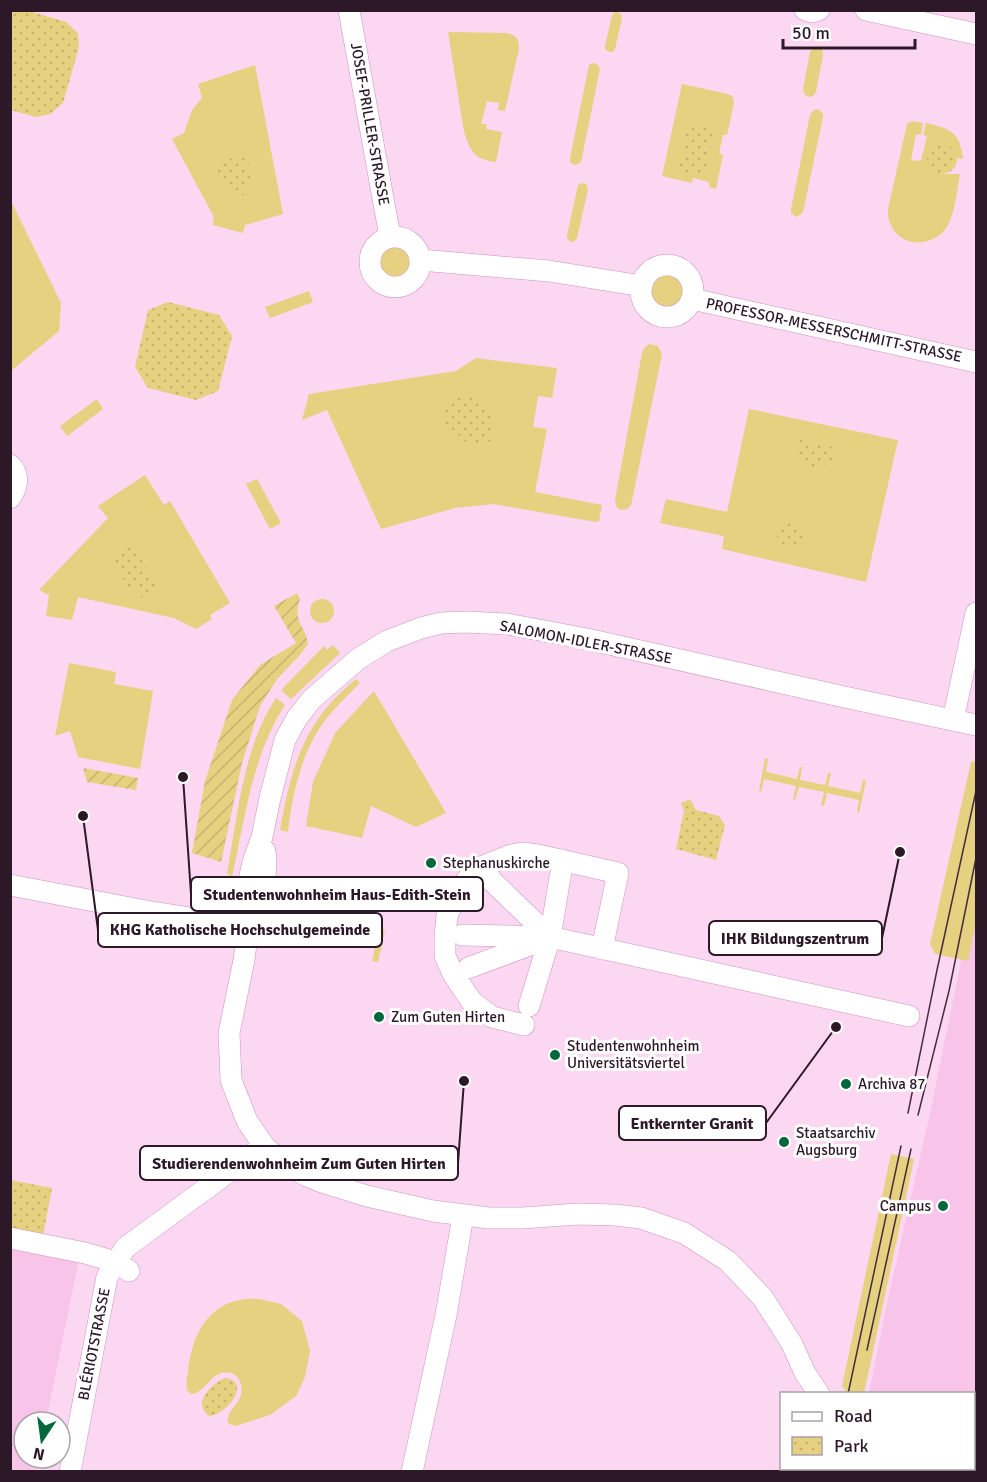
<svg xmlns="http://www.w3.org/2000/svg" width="987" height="1482" viewBox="0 0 987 1482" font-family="Signika,sans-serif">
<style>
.built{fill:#f9c4ea}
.grass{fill:#e5d17f}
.forest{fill:url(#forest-crowns)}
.park{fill:url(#park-dots)}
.garden{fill:url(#garden-furrows)}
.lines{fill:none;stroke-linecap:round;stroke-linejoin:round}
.minor-casing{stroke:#cd95be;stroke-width:22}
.minor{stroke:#fff;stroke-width:21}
.tram{stroke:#442d3e;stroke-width:1.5}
.poi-dot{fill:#02673c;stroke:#fff;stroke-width:2}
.labels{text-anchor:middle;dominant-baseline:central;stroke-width:6;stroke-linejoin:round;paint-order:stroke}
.street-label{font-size:15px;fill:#2d1828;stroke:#fff}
.poi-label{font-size:15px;fill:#2d1828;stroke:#fff;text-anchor:start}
.leader{fill:none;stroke:#2d1828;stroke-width:2}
.callout-dot{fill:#2d1828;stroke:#fff;stroke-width:2}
.callout{fill:#fff;stroke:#2d1828;stroke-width:2}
.callout-label{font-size:16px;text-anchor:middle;font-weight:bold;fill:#2d1828}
</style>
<defs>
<pattern id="forest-crowns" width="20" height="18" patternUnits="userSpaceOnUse" patternTransform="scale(1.5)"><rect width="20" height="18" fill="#e5d17f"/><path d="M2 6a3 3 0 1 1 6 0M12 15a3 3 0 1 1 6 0" fill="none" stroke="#c5b36e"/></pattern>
<pattern id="park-dots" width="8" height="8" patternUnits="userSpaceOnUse" patternTransform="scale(1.5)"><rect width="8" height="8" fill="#e5d17f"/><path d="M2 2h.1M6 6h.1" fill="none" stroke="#c5b36e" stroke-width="1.8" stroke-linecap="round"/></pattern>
<pattern id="garden-furrows" width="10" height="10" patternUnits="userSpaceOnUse" patternTransform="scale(1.5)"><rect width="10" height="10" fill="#e5d17f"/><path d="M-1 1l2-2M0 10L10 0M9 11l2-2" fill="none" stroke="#c5b36e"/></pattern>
</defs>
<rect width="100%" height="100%" fill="#fbd7f1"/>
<g class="built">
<path d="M 976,888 L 976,1471 L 865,1472 L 865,1469 L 974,1468 L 974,1394 L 869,1393 L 886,1308 L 932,1104 Z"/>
<path d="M 10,1235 L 81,1249 L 46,1422 L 24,1422 L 24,1458 L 39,1458 L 36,1471 L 11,1471 Z"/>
</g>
<g class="grass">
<path d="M 615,12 L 620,13 L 622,18 L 615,49 L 613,52 L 609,52 L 605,49 L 605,46 L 612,15 Z"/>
<path d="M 448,32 L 507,33 C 516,36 519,38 519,48 L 505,111 L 498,110 L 499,103 L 487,101 L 481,124 L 487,124 L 486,129 L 502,132 L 496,162 C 473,159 471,152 464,132 Z"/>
<path d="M 814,47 L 818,47 L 822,49 L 823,55 L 816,92 L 813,96 L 809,97 L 804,94 L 803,89 L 810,52 Z"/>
<path d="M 592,63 L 597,64 L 600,69 L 581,162 L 578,164 L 574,165 L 570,162 L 570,158 L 589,65 Z"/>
<path d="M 255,65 L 283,214 L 245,225 L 243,233 L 213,225 L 214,217 L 172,139 L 184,133 L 192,110 L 202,98 L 198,84 Z"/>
<path d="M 682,84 L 728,94 L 733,97 L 734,103 L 727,135 L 723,135 L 719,153 L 723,155 L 716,189 L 709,187 L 709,182 L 693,178 L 692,183 L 662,176 Z"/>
<path d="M 818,109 L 823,114 L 823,117 L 803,212 L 800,215 L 796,217 L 791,213 L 791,209 L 810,115 L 814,110 Z"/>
<path d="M 912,121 L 923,123 L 921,135 L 916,134 L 911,160 L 921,161 L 927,136 L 923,135 L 926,123 C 951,129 960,132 963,159 L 957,158 L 956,153 L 944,144 L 934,146 L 940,174 L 960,174 C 957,190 955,215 946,228 C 932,248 899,248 890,223 C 888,219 888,214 888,209 L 907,124 Z"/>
<path d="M 581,183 L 586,184 L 588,189 L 577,238 L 575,241 L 571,242 L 567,238 L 567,235 L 578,185 Z"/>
<path d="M 11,204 L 13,205 L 61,303 L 59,331 L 12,370 L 10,369 Z"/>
<circle cx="395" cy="262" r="17"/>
<circle cx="667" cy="291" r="17"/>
<path d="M 309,291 L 313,302 L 270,318 L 265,307 Z"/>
<path d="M 649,344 L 658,346 L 662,354 L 631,505 L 627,509 L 622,510 L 617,508 L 615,500 L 642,353 L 645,347 Z"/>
<path d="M 476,358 L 557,368 L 552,398 L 538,396 L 533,427 L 547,429 L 535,492 L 602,505 L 599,521 L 596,522 L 493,504 L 455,508 L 381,529 L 327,410 L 302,420 L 309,394 L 456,371 Z"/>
<path d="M 97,399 L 103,409 L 67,436 L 60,426 Z"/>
<path d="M 749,409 L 898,440 L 866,582 L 722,549 L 724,536 L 660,523 L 666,499 L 727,512 Z"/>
<path d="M 145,475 L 164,505 L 170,501 L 230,603 L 210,615 L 212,619 L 196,629 L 174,618 L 78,597 L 72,620 L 46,616 L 49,595 L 39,590 L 108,518 L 98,506 Z"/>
<path d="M 257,479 L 281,523 L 270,529 L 246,484 Z"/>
<circle cx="322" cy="611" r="12"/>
<path d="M 333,645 L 340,653 L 291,699 L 281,690 L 324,646 L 327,650 Z"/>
<path d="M 69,663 L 116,672 L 114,684 L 153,691 L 140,769 L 78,757 L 70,731 L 55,736 Z"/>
<path d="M 356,679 L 360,683 C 345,698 330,712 319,729 C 300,759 292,797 288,832 L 280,830 C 288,785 298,740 329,705 C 337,695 347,687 356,679 Z"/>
<path d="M 374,691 L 446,813 L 416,827 L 371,806 L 362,838 L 306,826 L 313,782 L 335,733 Z"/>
<path d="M 276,698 L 285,705 C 252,756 245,818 232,877 L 227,873 C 237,817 244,745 276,698 Z"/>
<path d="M 765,758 L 768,759 L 766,772 L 797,779 L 800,767 L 802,767 L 800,780 L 825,785 L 828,773 L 831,773 L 828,786 L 860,793 L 863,780 L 866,781 L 859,813 L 857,812 L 859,800 L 827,793 L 824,806 L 821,805 L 824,792 L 799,787 L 795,800 L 793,799 L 796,786 L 764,779 L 761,792 L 759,791 Z"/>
<path d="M 976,761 L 976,920 L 968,961 L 935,954 L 930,944 L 971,762 Z"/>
<path d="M 332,919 L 385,930 L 378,962 L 372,961 L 376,942 L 329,932 Z"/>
<path d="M 891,1154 L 914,1159 L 864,1393 L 847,1393 L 842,1386 Z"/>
<path d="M 259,1299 L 281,1304 L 302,1321 L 310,1351 L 305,1377 L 296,1396 L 270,1415 L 235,1426 L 229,1424 C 227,1419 227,1420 229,1415 C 231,1409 236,1405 239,1400 C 246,1386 238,1368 221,1373 C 209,1377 204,1393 191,1394 L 187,1390 C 186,1384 187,1378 188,1371 C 191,1340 205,1306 240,1300 C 246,1298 252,1299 259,1299 Z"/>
</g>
<path class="forest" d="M 976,1425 L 976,1471 L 894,1471 L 895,1468 L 974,1468 L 974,1427 Z"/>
<g class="park">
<path d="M 10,11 L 29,11 L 66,22 L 78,33 L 79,47 L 63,103 L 50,114 L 36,117 L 11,110 Z"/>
<path d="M 696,124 L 715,128 L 704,177 L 678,171 L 688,126 Z"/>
<circle cx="942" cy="159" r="15"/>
<path d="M 248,158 L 250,176 L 247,194 L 239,196 L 223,182 L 216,167 L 224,159 Z"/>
<path d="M 168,302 L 219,315 L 232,336 L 218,391 L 196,400 L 148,388 L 135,367 L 148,310 Z"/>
<path d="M 468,394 L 495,417 L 491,441 L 469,445 L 443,421 L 446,403 Z"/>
<path d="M 798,439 L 836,448 L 833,462 L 811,469 L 795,453 Z"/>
<path d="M 784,522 L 798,525 L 803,538 L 794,548 L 781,546 L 775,532 Z"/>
<path d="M 131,542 L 158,585 L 157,591 L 142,599 L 137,588 L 129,592 L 111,554 Z"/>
<path d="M 690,799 L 696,810 L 719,816 L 725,825 L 716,860 L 676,849 L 684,811 L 681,803 Z"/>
<path d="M 10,1180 L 52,1188 L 42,1241 L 11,1235 Z"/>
<path d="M 225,1378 C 252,1381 228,1414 209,1416 C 191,1403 212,1383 225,1378 Z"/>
</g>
<g class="garden">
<path d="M 297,593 L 300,599 C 292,622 305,624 308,644 L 300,655 L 277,679 L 260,706 L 242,763 L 221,862 L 192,853 L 205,781 L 232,700 L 260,665 L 296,643 L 274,606 Z"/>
<path d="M 83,768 L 138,778 L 136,790 L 87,782 Z"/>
</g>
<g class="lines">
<defs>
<g id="minor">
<path d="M 349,10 L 390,237"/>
<path d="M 805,10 L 812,12 L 819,10"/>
<path d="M 866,10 L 976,34"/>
<circle cx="395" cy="262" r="25"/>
<path d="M 420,260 L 549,271 L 642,286"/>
<circle cx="667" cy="291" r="26"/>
<path d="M 692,299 L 976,362"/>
<path d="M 10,465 C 20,475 18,487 10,498"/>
<path d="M 953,720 L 976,613"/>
<path d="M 481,867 L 493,882 L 550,937"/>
<path d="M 10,885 L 146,911 L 216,922 L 248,928"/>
<path d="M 251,922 L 264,892 L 266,863 L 265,851"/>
<path d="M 462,935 L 550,937 L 909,1016"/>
<path d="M 468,968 L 538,942"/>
<path d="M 529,1006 L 550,937 L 563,860"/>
<path d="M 524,1025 L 492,1017 L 472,1002 L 453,974 L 445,956 L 445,935 L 447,916 L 459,889 L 471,875 L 481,867 L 511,855 L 522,853 L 538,855 L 618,873 L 602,949"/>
<path d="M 10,1238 L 85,1253 L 116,1262 L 129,1271"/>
<path d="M 819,1394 L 805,1373 L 792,1344 L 763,1298 L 728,1261 L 684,1233 L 641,1218 L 615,1215 L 578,1214 L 522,1218 L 489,1218 L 433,1211 L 367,1196 L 322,1182 L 305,1175 L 282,1162 L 264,1146 L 247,1121 L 231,1080 L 229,1033 L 244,960 L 248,928 L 247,889 L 253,862 L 262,837 L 270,798 L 285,740 L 297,718 L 312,699 L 358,659 L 387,641 L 421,628 L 441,623 L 466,622 L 507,624 L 587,639 L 849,698 L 976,725"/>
<path d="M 846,1468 L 846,1472"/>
<path d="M 70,1472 L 107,1277 L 125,1248 L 264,1146"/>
<path d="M 412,1472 L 446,1315 L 463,1216"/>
<path d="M 810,1472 L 810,1468"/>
</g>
</defs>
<use href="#minor" class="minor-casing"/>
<use href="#minor" class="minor"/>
<g class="tram">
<path d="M 908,1113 L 937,970 L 976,791"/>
<path d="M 918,1115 L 949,991 L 976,858"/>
<path d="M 867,1350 L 911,1149"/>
<path d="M 848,1394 L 901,1146"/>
<path d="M 839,1472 L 840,1468"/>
</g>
</g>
<g class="poi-dot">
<circle cx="431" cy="863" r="6"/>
<circle cx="379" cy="1017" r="6"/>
<circle cx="555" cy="1055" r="6"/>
<circle cx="846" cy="1084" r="6"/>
<circle cx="784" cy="1142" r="6"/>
<circle cx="943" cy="1206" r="6"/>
</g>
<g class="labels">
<g class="street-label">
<text transform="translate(370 124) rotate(80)">JOSEF-PRILLER-STRASSE</text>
<text transform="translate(834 330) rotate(12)">PROFESSOR-MESSERSCHMITT-STRASSE</text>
<text transform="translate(586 642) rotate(11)">SALOMON-IDLER-STRASSE</text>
<text transform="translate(94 1344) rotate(-79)">BLÉRIOTSTRASSE</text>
</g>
<g class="poi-label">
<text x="443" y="863">Stephanuskirche</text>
<text x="391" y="1017">Zum Guten Hirten</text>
<text x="567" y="1046">Studentenwohnheim<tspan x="567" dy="17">Universitätsviertel</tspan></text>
<text x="858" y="1084">Archiva 87</text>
<text x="796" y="1133">Staatsarchiv<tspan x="796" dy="17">Augsburg</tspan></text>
<text x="931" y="1206" text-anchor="end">Campus</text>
</g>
</g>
<path class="leader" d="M183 777L191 894M83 816L98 930M900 852L882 938M836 1027L766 1123M464 1081L458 1163"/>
<g class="callout-dot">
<circle cx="183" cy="777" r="6"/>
<circle cx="83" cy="816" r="6"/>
<circle cx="900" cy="852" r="6"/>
<circle cx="836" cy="1027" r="6"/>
<circle cx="464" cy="1081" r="6"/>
</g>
<g class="callout">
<rect x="191" y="877" width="292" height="34" rx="6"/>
<rect x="98" y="913" width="284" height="34" rx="6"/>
<rect x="709" y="921" width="173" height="34" rx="6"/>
<rect x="619" y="1106" width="147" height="34" rx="6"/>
<rect x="140" y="1146" width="318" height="34" rx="6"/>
</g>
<g class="callout-label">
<text x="337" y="900">Studentenwohnheim Haus-Edith-Stein</text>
<text x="240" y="935">KHG Katholische Hochschulgemeinde</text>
<text x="795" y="944">IHK Bildungszentrum</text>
<text x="692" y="1129">Entkernter Granit</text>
<text x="299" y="1169">Studierendenwohnheim Zum Guten Hirten</text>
</g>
<rect width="987" height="1482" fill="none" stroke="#2d1828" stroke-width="24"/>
<rect x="780" y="1392" width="195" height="78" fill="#ffffff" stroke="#aba3a9" stroke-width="1.5"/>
<rect x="792" y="1412" width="30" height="9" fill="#ffffff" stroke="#aba3a9" stroke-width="1.5"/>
<text x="834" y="1422" font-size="18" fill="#2d1828">Road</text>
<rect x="792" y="1437" width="30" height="18" fill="url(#park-dots)" stroke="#aba3a9" stroke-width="1.5"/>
<text x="834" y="1452" font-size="18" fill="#2d1828">Park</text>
<g transform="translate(42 1440) rotate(193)"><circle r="28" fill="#ffffff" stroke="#aba3a9" stroke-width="1.5"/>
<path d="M0-4.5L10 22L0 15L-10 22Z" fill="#02673c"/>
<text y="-9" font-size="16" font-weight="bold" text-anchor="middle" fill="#2d1828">N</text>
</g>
<path d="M783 39v9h132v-9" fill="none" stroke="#2d1828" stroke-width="3"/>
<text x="792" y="39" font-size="18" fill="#2d1828" stroke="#ffffff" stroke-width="4.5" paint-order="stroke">50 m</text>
</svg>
